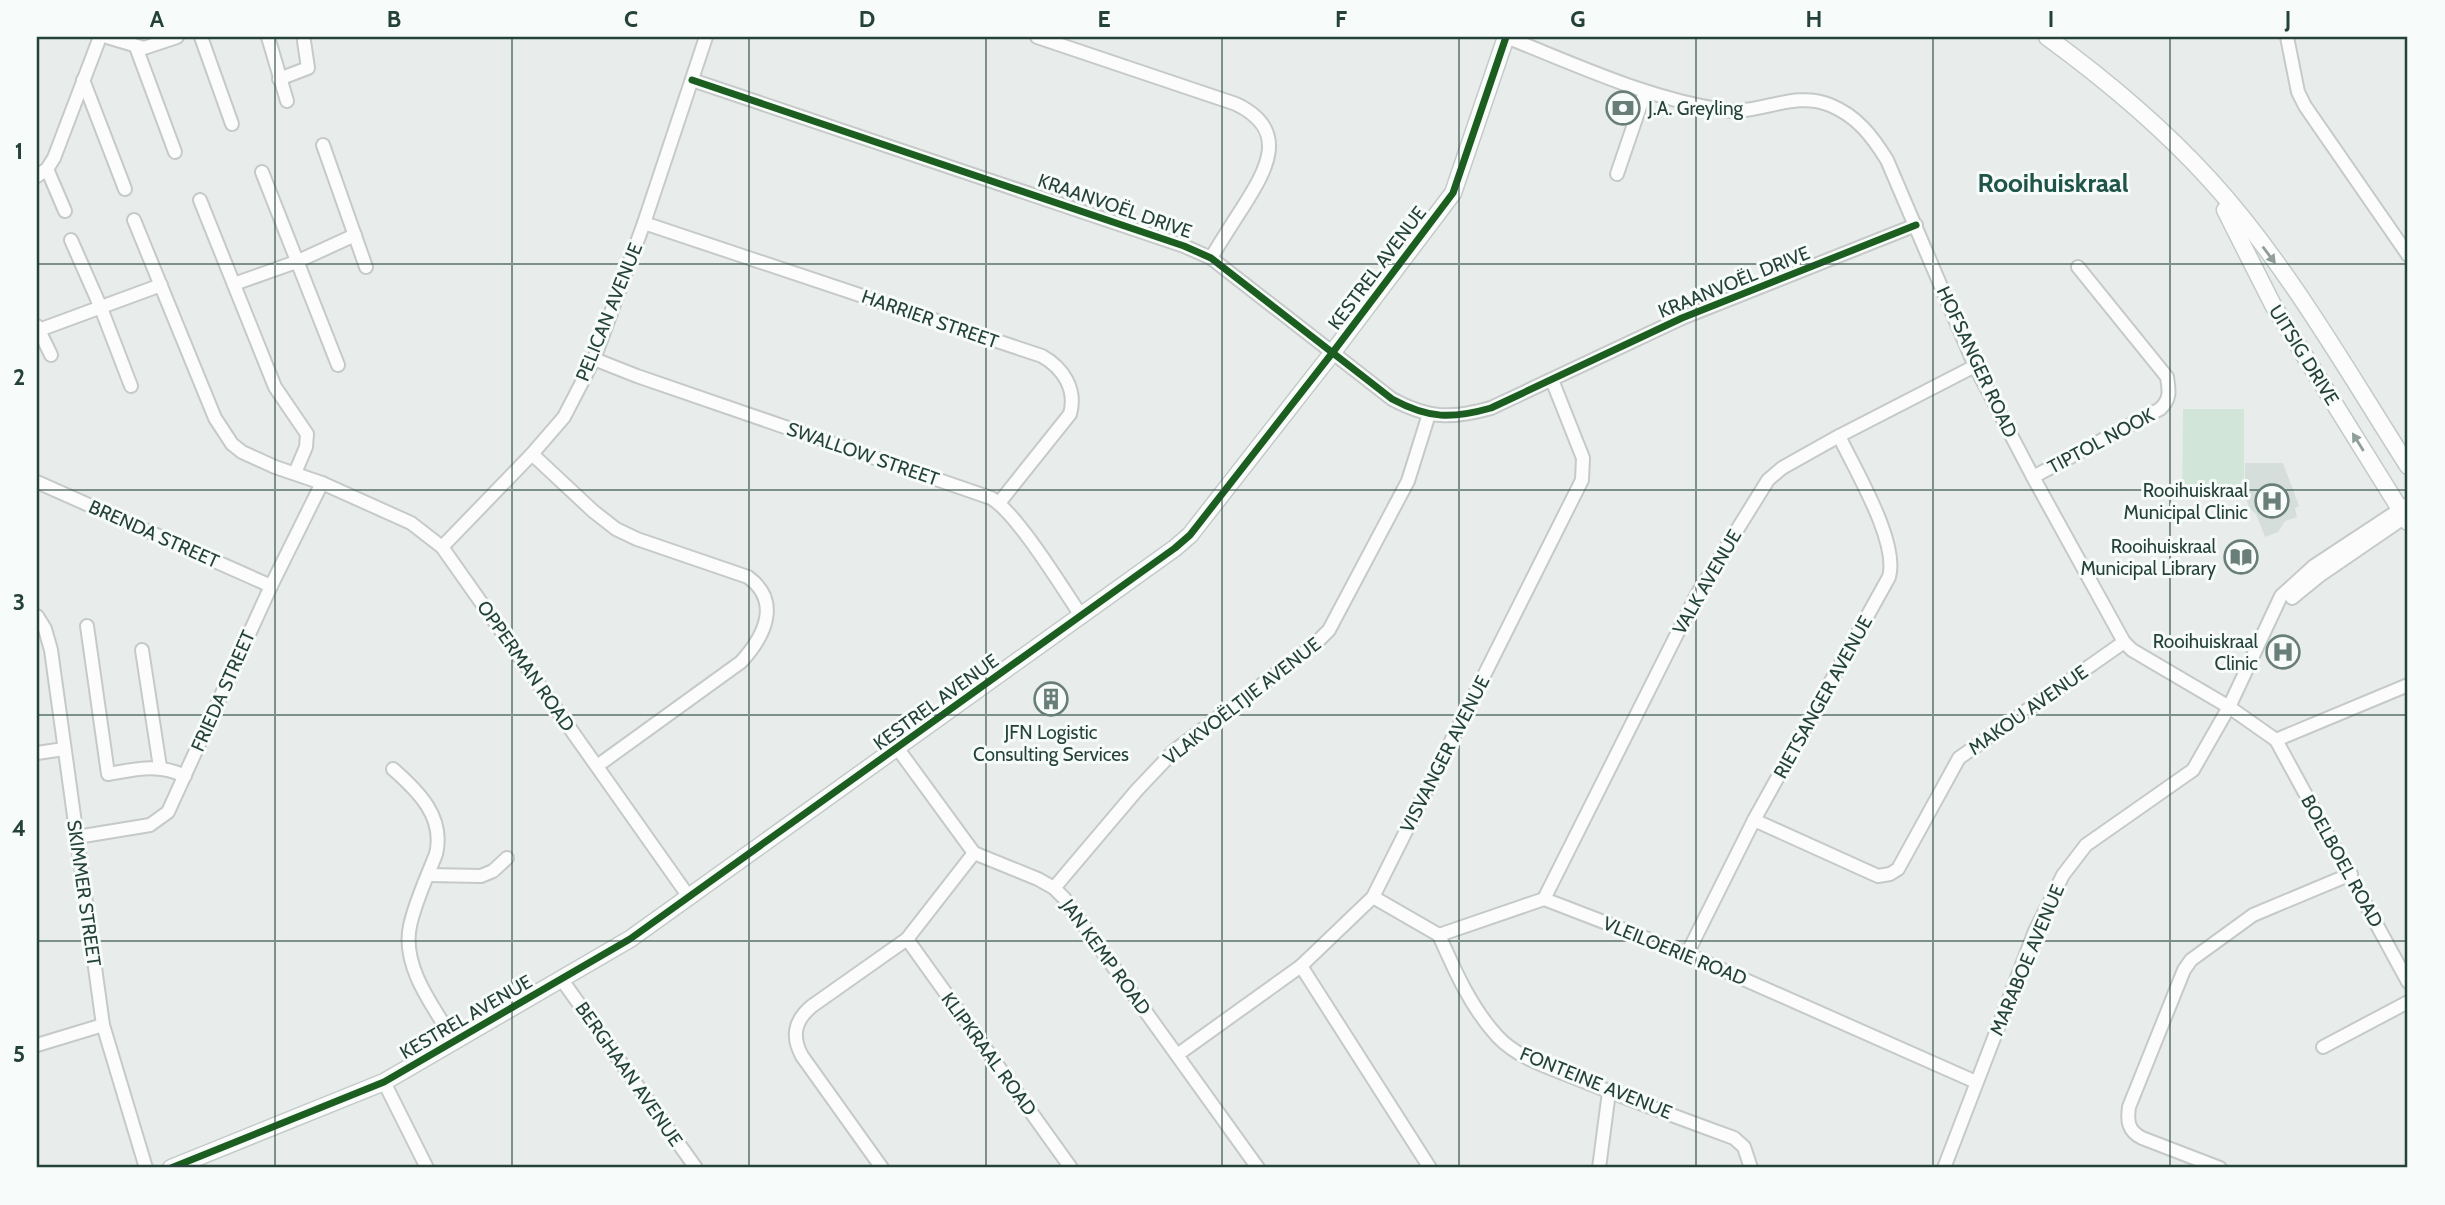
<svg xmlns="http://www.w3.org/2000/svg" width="2445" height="1205" viewBox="0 0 2445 1205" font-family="Cabin,sans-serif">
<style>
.built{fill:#d6dedb}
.park{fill:#d1e6d8}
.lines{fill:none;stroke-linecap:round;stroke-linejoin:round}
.street-casing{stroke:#c5cac8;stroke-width:16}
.secondary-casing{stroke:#c3cbc8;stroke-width:19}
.street{stroke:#fcfcfc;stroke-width:12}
.secondary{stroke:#fcfcfc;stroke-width:16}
.cycleway-casing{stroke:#f7fbf9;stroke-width:11}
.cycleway{stroke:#1b5e20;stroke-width:7}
.oneway{fill:#909f9b}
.grid{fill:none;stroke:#24423a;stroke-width:2;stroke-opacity:0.55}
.labels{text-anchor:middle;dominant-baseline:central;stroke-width:6;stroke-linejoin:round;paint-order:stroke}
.poi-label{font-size:19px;fill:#24423a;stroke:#f7fbf9;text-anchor:end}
.street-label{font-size:19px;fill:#24423a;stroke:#f7fbf9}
.district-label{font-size:26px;font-weight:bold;fill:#1f5548;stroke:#f7fbf9}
.neatline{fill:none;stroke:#24423a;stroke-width:2.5}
.grid-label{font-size:23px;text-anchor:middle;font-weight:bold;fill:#24423a}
</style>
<rect width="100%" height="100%" fill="#e8edeb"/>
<path class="built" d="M 2245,463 L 2283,463 L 2299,506 L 2295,508 L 2297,517 L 2285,521 L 2278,532 L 2265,537 L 2256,514 L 2250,509 L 2245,497 Z"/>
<path class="park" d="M 2183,409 L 2244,409 L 2244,497 L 2182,496 Z"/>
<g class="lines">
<defs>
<g id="street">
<path d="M 107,37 L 144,48 L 177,37"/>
<path d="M 201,37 L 232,124"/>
<path d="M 268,37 L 287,101"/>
<path d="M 1037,37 L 1236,104 C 1290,130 1267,169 1243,207 C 1232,224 1221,241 1211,258"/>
<path d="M 1506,37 C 1577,65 1648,99 1724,110 C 1760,115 1794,90 1830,105 C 1857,116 1872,136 1887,160 L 1975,366 L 2033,477 L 2124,642 L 2132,650 L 2229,707 L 2276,740 L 2408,685"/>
<path d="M 2287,37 L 2298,92 L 2305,106 L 2408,255"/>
<path d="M 136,47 L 175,152"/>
<path d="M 279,79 L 308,68 L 304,41"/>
<path d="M 83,80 L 125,189"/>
<path d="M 692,80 L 1184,246 L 1211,258 L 1392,399 C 1429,419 1452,419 1491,408 L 1682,318 L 1916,225"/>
<path d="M 323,145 L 366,267"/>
<path d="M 47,169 L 65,211"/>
<path d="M 262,172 L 338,365"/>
<path d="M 1617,174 L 1645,92"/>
<path d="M 37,176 L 47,169 L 54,158 L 100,37"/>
<path d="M 200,200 L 275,387 L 307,434 L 306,447 L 295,473"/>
<path d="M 134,220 L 215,418 L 232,444 L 242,452 L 275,467 L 322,483 L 411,523 L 442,547 L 689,897"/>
<path d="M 644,223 L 1042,356 C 1063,368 1077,389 1070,414 L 999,503"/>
<path d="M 71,240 L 101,308 L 131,386"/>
<path d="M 234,284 L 296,262 L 355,235"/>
<path d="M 37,326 L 51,355"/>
<path d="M 39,330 L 161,285"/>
<path d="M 594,359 L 637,376 L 991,498 C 1017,513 1063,589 1082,617"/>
<path d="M 532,454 L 593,511 L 616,529 L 637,539 L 748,577 C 782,602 764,637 741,662 L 597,766"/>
<path d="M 2033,477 L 2160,409 C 2171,399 2169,390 2167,377 L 2078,267"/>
<path d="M 37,482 L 271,586"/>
<path d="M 442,547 L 532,454 L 564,417 L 594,359 L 644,223 L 706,37"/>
<path d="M 2292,598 L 2319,576 L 2408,515"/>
<path d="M 37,616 L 45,629 L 51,650 L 103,1025 L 146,1168"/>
<path d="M 87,626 L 108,774 C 136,769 158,763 185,776"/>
<path d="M 142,650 L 160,767"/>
<path d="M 2276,740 L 2408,982"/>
<path d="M 898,749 L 974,853 L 1038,879 L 1054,888 L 1064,898 L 1258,1168"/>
<path d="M 37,753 L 64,749"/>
<path d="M 393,769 C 418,791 445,817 436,854 C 427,877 415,902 410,926 C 401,967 435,1009 455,1042"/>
<path d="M 1754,820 L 1878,876 L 1890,874 L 1898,869 L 1959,758 L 2124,642"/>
<path d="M 77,837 L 150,825 L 168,812 L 271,586 L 322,483"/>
<path d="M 428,875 L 481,876 L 493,871 L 507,858"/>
<path d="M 1054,888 L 1137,790 L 1174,751 L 1314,645 L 1329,630 L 1408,481 L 1429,414"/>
<path d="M 1373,897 L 1439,935 L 1544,899 L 1687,954 L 1976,1082"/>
<path d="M 1544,899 L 1696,596 L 1768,480 L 1782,468 L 1839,436 L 1975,366"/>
<path d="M 1439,935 C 1455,971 1471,1008 1498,1037 C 1519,1059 1551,1068 1578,1079 C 1630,1100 1682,1119 1734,1138 L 1744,1147 L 1751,1168"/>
<path d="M 907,939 L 1071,1168"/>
<path d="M 1687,954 L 1754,820 L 1889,577 C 1899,542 1855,470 1839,436"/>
<path d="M 1301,966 L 1430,1168"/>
<path d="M 562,980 L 696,1168"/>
<path d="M 37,1045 L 103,1025"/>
<path d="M 2323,1047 L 2408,1002"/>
<path d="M 1177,1055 L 1301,966 L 1373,897 L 1582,480 L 1583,458 L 1552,380"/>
<path d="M 384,1082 L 427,1168"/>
<path d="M 882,1168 L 802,1056 C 791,1036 795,1020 812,1006 L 907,939 L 974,853"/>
<path d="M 1599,1168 L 1609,1092"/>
<path d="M 1944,1168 L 2035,931 L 2063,875 L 2086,845 L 2193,770 L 2229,707 L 2281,596 L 2314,566 L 2408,504"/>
<path d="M 2220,1168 L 2142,1138 C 2128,1131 2127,1121 2129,1107 L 2184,970 L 2191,960 L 2253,915 L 2351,874"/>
</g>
<g id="secondary">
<path d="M 2047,37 C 2106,80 2162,127 2211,181 C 2288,266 2346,369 2408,466"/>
<path d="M 2225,210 L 2273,305 L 2408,522"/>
<path d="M 171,1168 L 384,1082 L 630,939 L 1175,548 L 1190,535 L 1333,352 L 1453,193 L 1506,37"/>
</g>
</defs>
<use href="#street" class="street-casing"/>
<use href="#secondary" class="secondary-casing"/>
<use href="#street" class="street"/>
<use href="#secondary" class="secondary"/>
<defs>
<g id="cycleway">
<path d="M 692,80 L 1184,246 L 1211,258 L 1392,399 C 1429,419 1452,419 1491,408 L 1682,318 L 1916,225"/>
<path d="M 171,1168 L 384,1082 L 630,939 L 1175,548 L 1190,535 L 1333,352 L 1453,193 L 1506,37"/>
</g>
</defs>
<use href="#cycleway" class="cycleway-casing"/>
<use href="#cycleway" class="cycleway"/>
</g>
<defs><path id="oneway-solid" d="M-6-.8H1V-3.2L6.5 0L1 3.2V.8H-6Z" transform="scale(1.75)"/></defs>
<g class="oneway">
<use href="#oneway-solid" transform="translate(2269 255) rotate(53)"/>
<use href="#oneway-solid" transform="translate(2358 442) rotate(-122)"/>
</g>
<path class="grid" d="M 275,37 L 275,1168M 512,37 L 512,1168M 749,37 L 749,1168M 986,37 L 986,1168M 1222,37 L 1222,1168M 1459,37 L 1459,1168M 1696,37 L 1696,1168M 1933,37 L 1933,1168M 2170,37 L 2170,1168M 37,264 L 2408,264M 37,490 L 2408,490M 37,715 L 2408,715M 37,941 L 2408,941"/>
<defs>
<symbol id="bank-ring" viewBox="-11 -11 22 22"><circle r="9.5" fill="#f7fbf9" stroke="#697e78" stroke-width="1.5"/><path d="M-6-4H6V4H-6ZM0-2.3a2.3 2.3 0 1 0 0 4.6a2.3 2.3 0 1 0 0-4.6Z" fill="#697e78"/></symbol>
<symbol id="hospital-ring" viewBox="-11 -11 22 22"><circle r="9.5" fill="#f7fbf9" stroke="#697e78" stroke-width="1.5"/><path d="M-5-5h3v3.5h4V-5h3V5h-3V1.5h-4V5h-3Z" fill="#697e78"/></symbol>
<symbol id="library-ring" viewBox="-11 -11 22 22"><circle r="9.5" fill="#f7fbf9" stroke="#697e78" stroke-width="1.5"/><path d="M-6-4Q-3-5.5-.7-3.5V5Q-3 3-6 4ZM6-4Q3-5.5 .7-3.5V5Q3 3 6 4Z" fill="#697e78"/></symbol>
<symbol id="building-ring" viewBox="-11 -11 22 22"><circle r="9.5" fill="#f7fbf9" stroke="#697e78" stroke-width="1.5"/><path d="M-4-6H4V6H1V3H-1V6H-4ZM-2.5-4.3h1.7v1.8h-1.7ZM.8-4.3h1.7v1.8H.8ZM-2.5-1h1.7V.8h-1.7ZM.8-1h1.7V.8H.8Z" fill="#697e78"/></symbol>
</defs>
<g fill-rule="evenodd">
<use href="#bank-ring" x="1604" y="89" width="38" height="38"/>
<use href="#hospital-ring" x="2253" y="482" width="38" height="38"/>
<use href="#library-ring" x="2222" y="538" width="38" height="38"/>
<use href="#hospital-ring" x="2264" y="633" width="38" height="38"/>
<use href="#building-ring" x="1032" y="680" width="38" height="38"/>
</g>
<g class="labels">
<g class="poi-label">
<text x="1648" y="108" text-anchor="start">J.A. Greyling</text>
<text x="2248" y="490">Rooihuiskraal<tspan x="2248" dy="22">Municipal Clinic</tspan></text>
<text x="2216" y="546">Rooihuiskraal<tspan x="2216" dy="22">Municipal Library</tspan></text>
<text x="2258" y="641">Rooihuiskraal<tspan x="2258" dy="22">Clinic</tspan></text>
<text x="1051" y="732" text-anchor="middle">JFN Logistic<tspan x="1051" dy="22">Consulting Services</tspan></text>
</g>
<g class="street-label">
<text transform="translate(1115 206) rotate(19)">KRAANVOËL DRIVE</text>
<text transform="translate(1377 268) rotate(-53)">KESTREL AVENUE</text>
<text transform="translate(1734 282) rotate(-22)">KRAANVOËL DRIVE</text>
<text transform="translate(609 312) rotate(-68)">PELICAN AVENUE</text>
<text transform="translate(930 319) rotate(19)">HARRIER STREET</text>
<text transform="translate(2304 355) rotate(58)">UITSIG DRIVE</text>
<text transform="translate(1977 362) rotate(65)">HOFSANGER ROAD</text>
<text transform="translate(2101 441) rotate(-28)">TIPTOL NOOK</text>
<text transform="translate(863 454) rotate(19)">SWALLOW STREET</text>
<text transform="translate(154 534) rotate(24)">BRENDA STREET</text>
<text transform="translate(1707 582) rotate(-60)">VALK AVENUE</text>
<text transform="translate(526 666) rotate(55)">OPPERMAN ROAD</text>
<text transform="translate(223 691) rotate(-66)">FRIEDA STREET</text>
<text transform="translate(1823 697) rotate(-61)">RIETSANGER AVENUE</text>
<text transform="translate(1242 701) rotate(-38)">VLAKVOËLTJIE AVENUE</text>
<text transform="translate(936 702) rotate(-36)">KESTREL AVENUE</text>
<text transform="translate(2028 710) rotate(-35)">MAKOU AVENUE</text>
<text transform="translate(1445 754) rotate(-63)">VISVANGER AVENUE</text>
<text transform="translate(2342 861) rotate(61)">BOELBOEL ROAD</text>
<text transform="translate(84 893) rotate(82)">SKIMMER STREET</text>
<text transform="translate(1675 951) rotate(22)">VLEILOERIE ROAD</text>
<text transform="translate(1106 957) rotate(54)">JAN KEMP ROAD</text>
<text transform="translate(2027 960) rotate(-67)">MARABOE AVENUE</text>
<text transform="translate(466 1017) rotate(-30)">KESTREL AVENUE</text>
<text transform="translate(989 1054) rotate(54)">KLIPKRAAL ROAD</text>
<text transform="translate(629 1074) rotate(55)">BERGHAAN AVENUE</text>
<text transform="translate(1596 1083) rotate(22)">FONTEINE AVENUE</text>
</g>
<g class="district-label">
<text x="2053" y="183">Rooihuiskraal</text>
</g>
</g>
<rect width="2445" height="1205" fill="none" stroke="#f7fbf9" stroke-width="77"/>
<rect x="38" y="38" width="2368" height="1128" class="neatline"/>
<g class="grid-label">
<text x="157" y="27">A</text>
<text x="394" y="27">B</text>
<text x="631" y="27">C</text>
<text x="867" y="27">D</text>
<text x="1104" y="27">E</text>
<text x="1341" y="27">F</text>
<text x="1578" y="27">G</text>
<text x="1814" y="27">H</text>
<text x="2051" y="27">I</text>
<text x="2288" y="27">J</text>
<text x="19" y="159">1</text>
<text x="19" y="385">2</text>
<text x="19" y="610">3</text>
<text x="19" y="836">4</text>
<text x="19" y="1062">5</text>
</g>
</svg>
